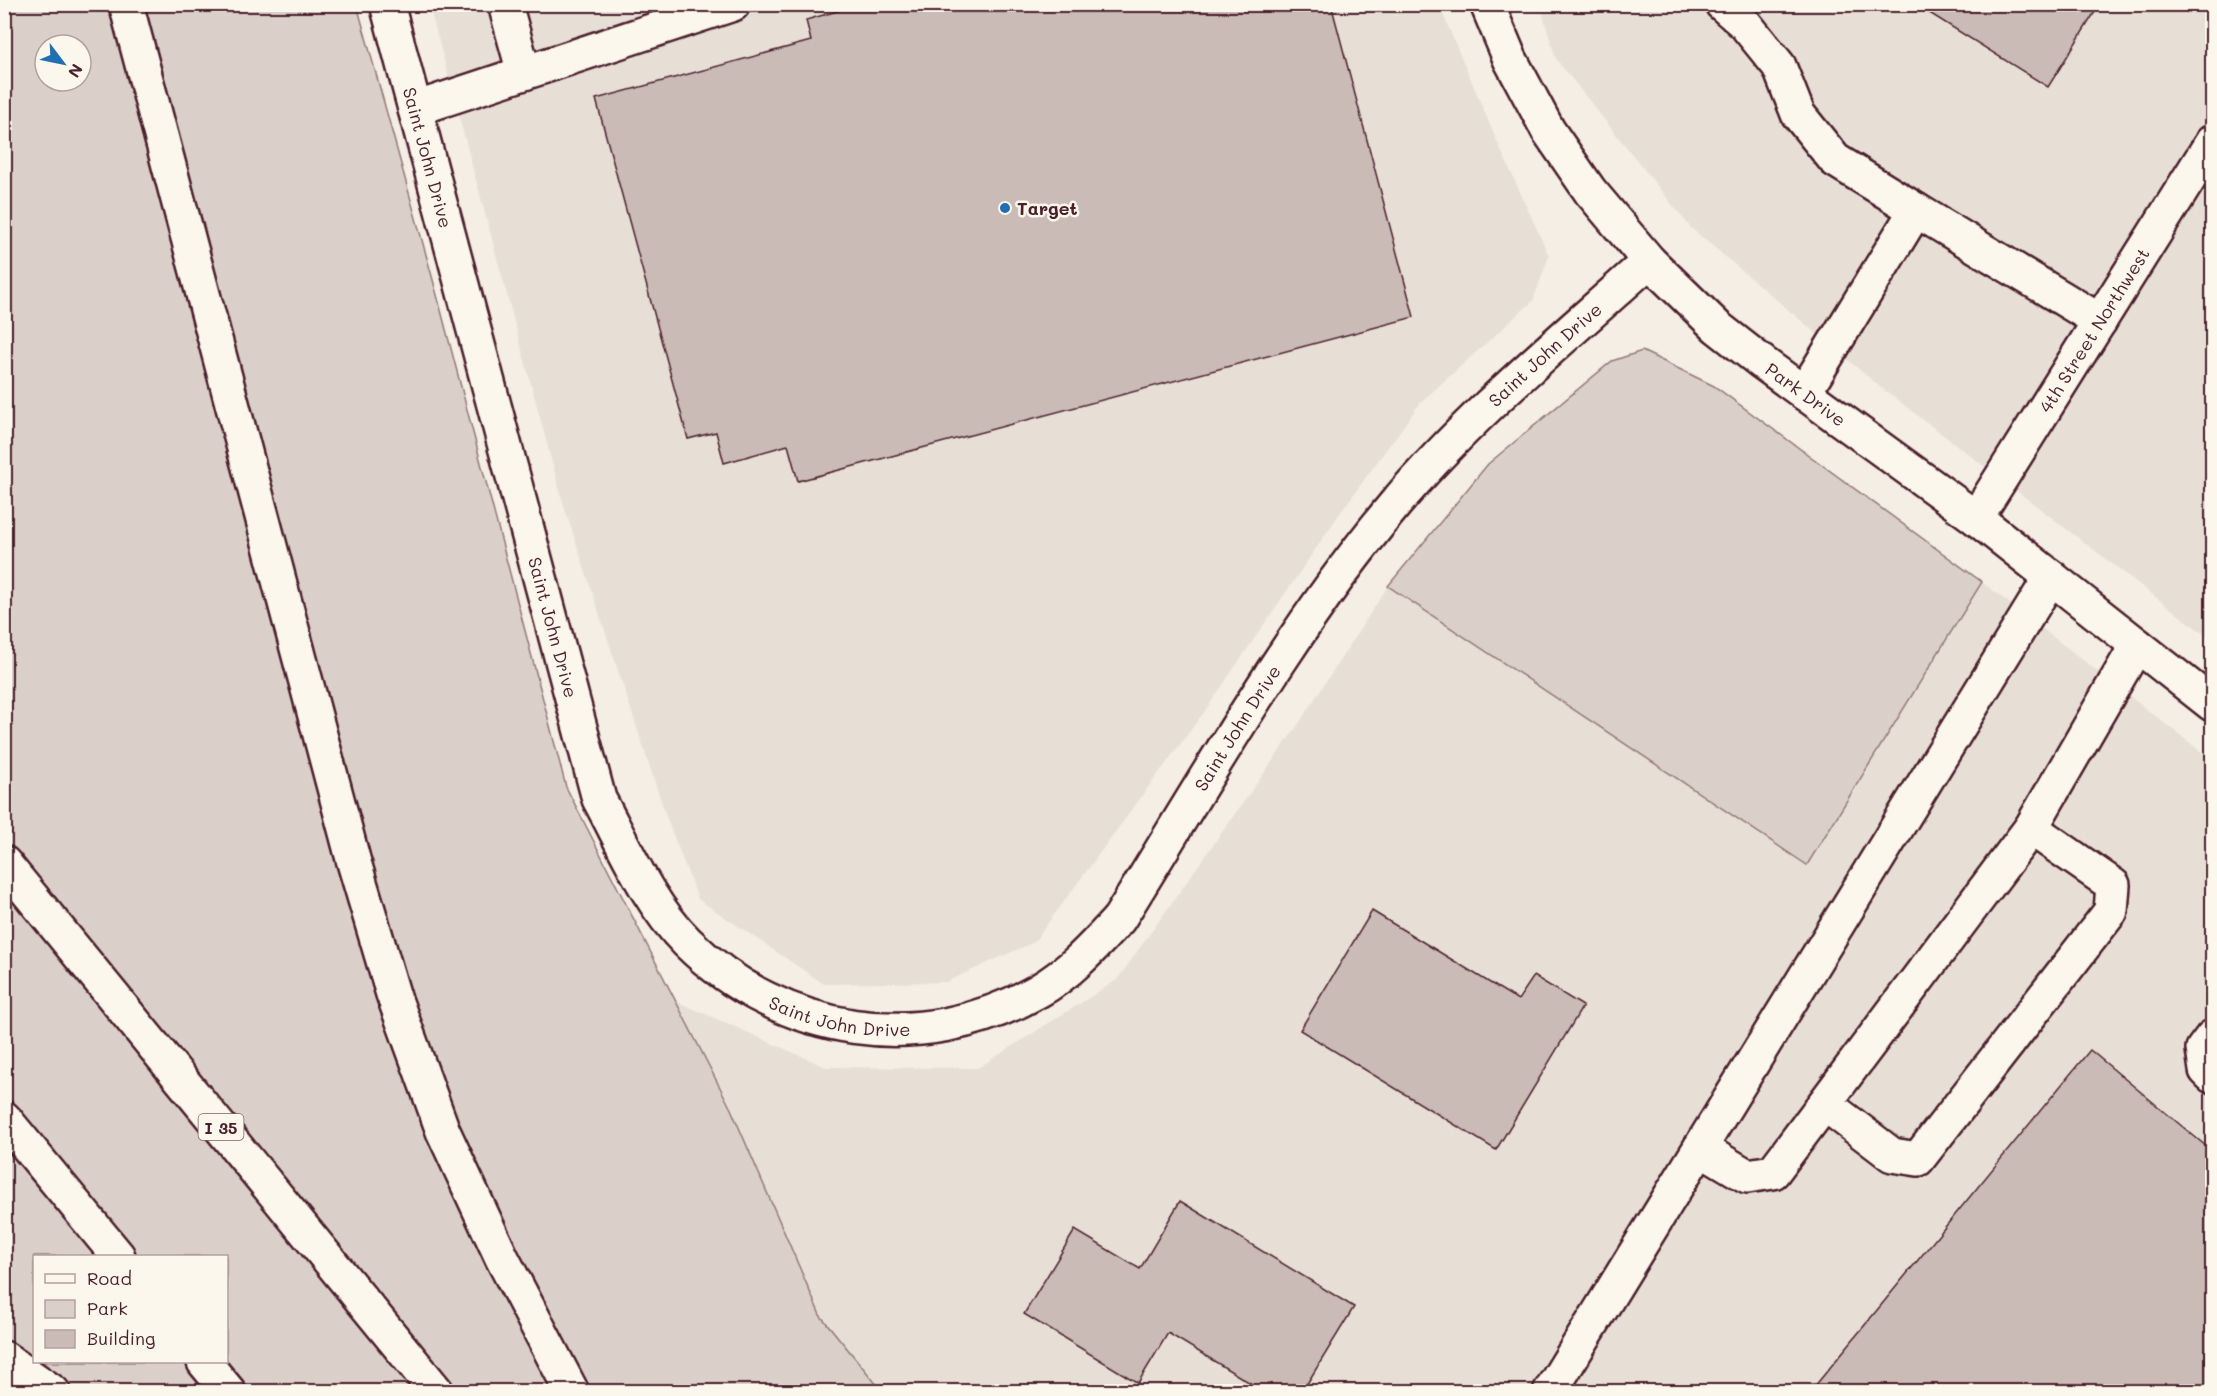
<svg xmlns="http://www.w3.org/2000/svg" width="2217" height="1396" viewBox="0 0 2217 1396" font-family="Mali,sans-serif">
<style>
.built{fill:#e7dfd6}
.green{fill:#dbd0c9;stroke:#92787a;stroke-width:1.5;fill-rule:evenodd}
.building{fill:#cabbb6;stroke:#4a1f2b;stroke-width:1.5}
.lines{fill:none;stroke-linecap:round;stroke-linejoin:round}
.minor-casing{stroke:#4a1f2b;stroke-width:38}
.highway-casing{stroke:#4a1f2b;stroke-width:38}
.minor{stroke:#fbf7ec;stroke-width:33}
.highway{stroke:#fbf7ec;stroke-width:33}
.poi-dot{fill:#1f6fb2;stroke:#fbf7ec;stroke-width:2}
.labels{text-anchor:middle;dominant-baseline:central;stroke-width:5;stroke-linejoin:round;paint-order:stroke}
.shield{fill:#fbf7ec;stroke:#7f6065;stroke-width:1.5}
.shield-label{font-size:16px;font-weight:bold;fill:#4a1f2b}
.street-label{font-size:18px;fill:#4a1f2b;stroke:#fbf7ec}
.poi-label{font-size:18px;font-weight:bold;fill:#4a1f2b;stroke:#fbf7ec;text-anchor:start}
</style>
<rect width="100%" height="100%" fill="#f4eee4"/>
<filter id="ink" filterUnits="userSpaceOnUse"><feTurbulence type="fractalNoise" baseFrequency=".0167" numOctaves="2"/><feDisplacementMap in="SourceGraphic" scale="12" xChannelSelector="R" yChannelSelector="G"/><feConvolveMatrix kernelMatrix="1 2 1 2 8 2 1 2 1" color-interpolation-filters="sRGB"/></filter>
<g filter="url(#ink)">
<g class="built">
<path d="M 429,5 L 1439,5 L 1496,139 L 1549,256 L 1533,301 L 1421,402 L 1340,513 L 1207,708 L 1034,942 L 946,982 L 824,984 L 698,899 L 667,819 L 563,503 Z"/>
<path d="M 1540,5 L 2212,5 L 2212,640 L 1879,386 L 1691,228 L 1556,59 Z"/>
<path d="M 1982,582 L 2212,760 L 2212,1391 L 882,1391 L 820,1315 L 731,1109 L 676,1001 L 826,1067 L 978,1068 L 1117,980 L 1296,728 L 1388,586 L 1807,865 Z"/>
</g>
<g class="green">
<path d="M 5,5 L 357,5 L 433,280 L 566,787 L 731,1109 L 820,1315 L 882,1391 L 5,1392 ZM 45,45 L 81,45 L 81,81 L 45,81 ZM 34,1256 L 226,1256 L 226,1362 L 34,1362 Z"/>
<path d="M 1642,351 L 1714,386 L 1982,582 L 1807,865 L 1388,586 L 1488,464 L 1612,361 Z"/>
</g>
<g class="building">
<path d="M 862,4 L 1331,4 L 1414,317 L 798,481 L 788,445 L 724,463 L 716,432 L 688,439 L 596,99 L 811,41 L 806,20 Z"/>
<path d="M 1915,4 L 2100,4 L 2048,87 Z"/>
<path d="M 1372,911 L 1518,1000 L 1534,976 L 1583,1006 L 1496,1150 L 1300,1030 Z"/>
<path d="M 2090,1050 L 2212,1151 L 2212,1392 L 1810,1392 Z"/>
<path d="M 1180,1201 L 1354,1307 L 1302,1392 L 1265,1392 L 1168,1333 L 1138,1383 L 1024,1314 L 1075,1230 L 1140,1269 Z"/>
</g>
<g class="lines">
<defs>
<g id="minor">
<path id="s1" d="M 387,4 L 599,799 C 625,847 648,903 687,942 C 782,1036 921,1057 1038,991 C 1070,973 1095,945 1119,919 C 1207,778 1289,631 1396,503 C 1471,414 1563,339 1649,261"/>
<path d="M 505,4 L 524,73"/>
<path id="s2" d="M 1487,4 L 1510,59 L 1548,130 L 1590,191 L 1649,261 L 1717,327 L 1763,363 L 1976,518 L 2212,704"/>
<path d="M 1722,4 L 1745,24 L 1779,66 L 1798,114 L 1835,160 L 1916,210"/>
<path d="M 415,109 L 733,4"/>
<path d="M 1804,393 L 1916,210 L 2100,321"/>
<path id="s3" d="M 1976,518 L 2212,142"/>
<path d="M 2212,1037 L 2203,1049 L 2206,1070 L 2212,1076"/>
<path d="M 1825,1104 L 1892,1155 L 1918,1159 L 2111,911 L 2113,885 L 2031,828"/>
<path d="M 1700,1148 L 1747,1176 L 1773,1172 L 2031,828 L 2137,645"/>
<path d="M 1550,1392 L 2051,577"/>
</g>
<g id="highway">
<path d="M 126,4 L 353,859 L 393,994 L 443,1131 L 502,1258 L 572,1392"/>
<path d="M 4,863 L 437,1392"/>
<path d="M 4,1118 L 118,1256"/>
<path d="M 4,1358 L 53,1392"/>
<path d="M 204,1362 L 229,1392"/>
</g>
</defs>
<use href="#minor" class="minor-casing"/>
<use href="#highway" class="highway-casing"/>
<use href="#minor" class="minor"/>
<use href="#highway" class="highway"/>
</g>
</g>
<circle class="poi-dot" cx="1005" cy="208" r="6"/>
<g class="labels">
<rect class="shield" x="198.5" y="1114" width="45" height="26" rx="4.5"/>
<g class="shield-label">
<text x="221" y="1127">I 35</text>
</g>
<g class="street-label">
<text stroke="none"><textPath href="#s1" startOffset="159">Saint John Drive</textPath></text>
<text stroke="none"><textPath href="#s3" startOffset="222">4th Street Northwest</textPath></text>
<text stroke="none"><textPath href="#s1" startOffset="2192">Saint John Drive</textPath></text>
<text stroke="none"><textPath href="#s2" startOffset="512">Park Drive</textPath></text>
<text stroke="none"><textPath href="#s1" startOffset="645">Saint John Drive</textPath></text>
<text stroke="none"><textPath href="#s1" startOffset="1706">Saint John Drive</textPath></text>
<text stroke="none"><textPath href="#s1" startOffset="1166">Saint John Drive</textPath></text>
</g>
<g class="poi-label">
<text x="1017" y="208">Target</text>
</g>
</g>
<rect width="2217" height="1396" fill="none" stroke="#fbf7ec" stroke-width="24"/>
<rect x="12" y="12" width="2193" height="1372" fill="none" stroke="#4a1f2b" stroke-width="2" filter="url(#ink)"/>
<rect x="33" y="1255" width="195" height="108" fill="#fbf7ec" stroke="#b4a19f" stroke-width="1.5"/>
<rect x="45" y="1274" width="30" height="9" fill="#fbf7ec" stroke="#b4a19f" stroke-width="1.5"/>
<text x="87" y="1285" font-size="18" fill="#4a1f2b">Road</text>
<rect x="45" y="1300" width="30" height="18" fill="#dbd0c9" stroke="#b4a19f" stroke-width="1.5"/>
<text x="87" y="1315" font-size="18" fill="#4a1f2b">Park</text>
<rect x="45" y="1330" width="30" height="18" fill="#cabbb6" stroke="#b4a19f" stroke-width="1.5"/>
<text x="87" y="1345" font-size="18" fill="#4a1f2b">Building</text>
<g transform="translate(63 63) rotate(122)"><circle r="28" fill="#fbf7ec" stroke="#b4a19f" stroke-width="1.5"/>
<path d="M0-4.5L10 22L0 15L-10 22Z" fill="#1f6fb2"/>
<text y="-9" font-size="16" font-weight="bold" text-anchor="middle" fill="#4a1f2b">N</text>
</g>
</svg>
